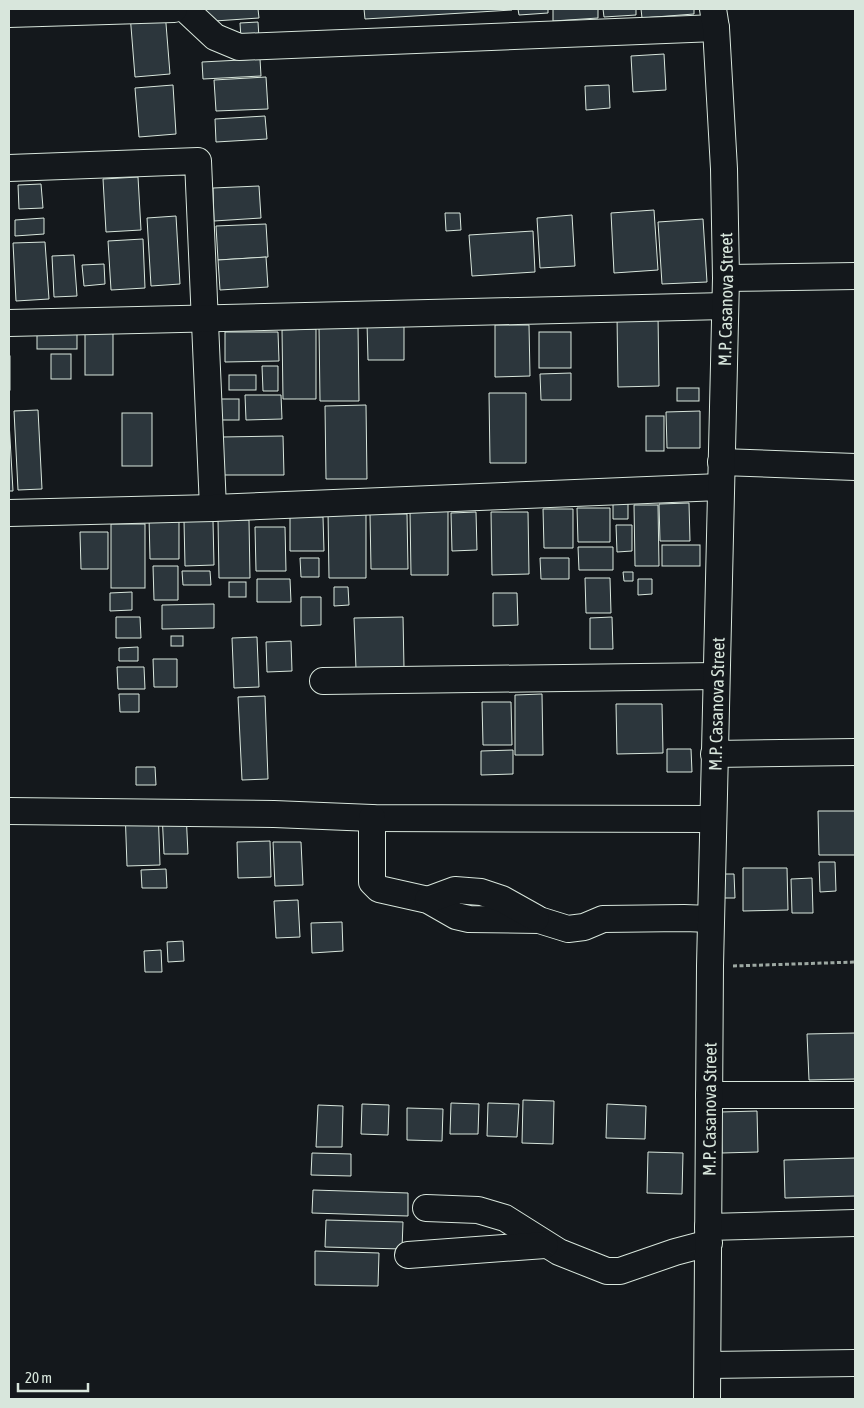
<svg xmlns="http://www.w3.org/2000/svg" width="864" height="1408" viewBox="0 0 864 1408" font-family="'Asap Condensed',sans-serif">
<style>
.building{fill:#2c363c;stroke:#d8e6dc}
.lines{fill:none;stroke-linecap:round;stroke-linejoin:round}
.minor-casing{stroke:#d8e6dc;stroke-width:28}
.path{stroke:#9da8a2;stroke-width:3;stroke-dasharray:4 2.5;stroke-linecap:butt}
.minor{stroke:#14181c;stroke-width:26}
.labels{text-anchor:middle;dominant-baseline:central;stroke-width:4;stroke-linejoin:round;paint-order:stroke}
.street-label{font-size:18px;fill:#d8e6dc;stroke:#14181c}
</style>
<rect width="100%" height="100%" fill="#14181c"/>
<g class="building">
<path d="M 199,9 L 258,9 L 259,18 L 200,22 Z"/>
<path d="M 364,9 L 512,9 L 512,10 L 365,19 Z"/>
<path d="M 518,9 L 548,9 L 548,13 L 519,15 Z"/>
<path d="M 553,9 L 598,9 L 598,18 L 553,21 Z"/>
<path d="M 603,9 L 636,9 L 636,15 L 604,17 Z"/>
<path d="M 641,9 L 694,9 L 694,14 L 642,18 Z"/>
<path d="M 165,11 L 170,74 L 135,77 L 130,14 Z"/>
<path d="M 258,22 L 259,38 L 241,39 L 240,23 Z"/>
<path d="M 664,54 L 666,90 L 633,92 L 631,56 Z"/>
<path d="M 260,59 L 261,76 L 203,79 L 202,62 Z"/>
<path d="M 266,77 L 268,109 L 216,111 L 214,80 Z"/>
<path d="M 173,85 L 176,134 L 139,137 L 135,88 Z"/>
<path d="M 609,85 L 610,108 L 586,110 L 585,86 Z"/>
<path d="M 265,116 L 267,139 L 216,142 L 215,119 Z"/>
<path d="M 138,177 L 141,230 L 106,232 L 103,179 Z"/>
<path d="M 41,184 L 43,208 L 19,209 L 18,185 Z"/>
<path d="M 259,186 L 261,218 L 214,221 L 213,188 Z"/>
<path d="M 654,210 L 658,270 L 614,273 L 611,213 Z"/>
<path d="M 445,213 L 460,213 L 461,230 L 446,231 Z"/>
<path d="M 572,215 L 575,266 L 540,268 L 537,218 Z"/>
<path d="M 176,216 L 180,284 L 151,286 L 147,218 Z"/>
<path d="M 44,218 L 44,234 L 15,236 L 15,220 Z"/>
<path d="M 703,219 L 707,282 L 662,284 L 658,222 Z"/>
<path d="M 266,224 L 268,257 L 218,260 L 216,226 Z"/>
<path d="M 533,231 L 535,272 L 472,276 L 469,235 Z"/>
<path d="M 143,239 L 145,288 L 111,290 L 108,241 Z"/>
<path d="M 45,242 L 49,299 L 16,301 L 13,243 Z"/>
<path d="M 74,255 L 77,296 L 54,297 L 52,256 Z"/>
<path d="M 266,257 L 268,287 L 220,290 L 218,260 Z"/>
<path d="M 104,264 L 105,284 L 84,286 L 82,265 Z"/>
<path d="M 658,315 L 659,386 L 618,387 L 617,316 Z"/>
<path d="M 367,323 L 404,323 L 404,360 L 368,360 Z"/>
<path d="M 495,325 L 529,325 L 530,376 L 495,377 Z"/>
<path d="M 358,326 L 359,401 L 320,401 L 319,327 Z"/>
<rect x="37" y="329" width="40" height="20"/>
<rect x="85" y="329" width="28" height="46"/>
<path d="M 316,329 L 316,399 L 283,399 L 282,330 Z"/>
<path d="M 225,332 L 278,332 L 279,361 L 225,362 Z"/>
<rect x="539" y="332" width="32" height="36"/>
<rect x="51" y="354" width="20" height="25"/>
<rect x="9" y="356" width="1" height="34"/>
<path d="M 262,366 L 278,366 L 278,391 L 263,391 Z"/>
<path d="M 571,373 L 571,400 L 541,400 L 540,374 Z"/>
<rect x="229" y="375" width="27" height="15"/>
<rect x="677" y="388" width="22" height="13"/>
<path d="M 489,393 L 526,393 L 526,463 L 490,463 Z"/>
<path d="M 245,395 L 281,395 L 282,419 L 246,420 Z"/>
<rect x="220" y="399" width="19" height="21"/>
<path d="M 366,405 L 367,479 L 326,479 L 325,406 Z"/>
<path d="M 38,410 L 42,489 L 18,490 L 14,411 Z"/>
<path d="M 700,411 L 700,448 L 667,448 L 666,412 Z"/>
<rect x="122" y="413" width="30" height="53"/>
<rect x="646" y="416" width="18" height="35"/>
<path d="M 9,421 L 13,491 L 9,491 Z"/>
<path d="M 283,436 L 284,475 L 222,475 L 221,437 Z"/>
<path d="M 628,503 L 628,519 L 613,519 L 613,504 Z"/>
<path d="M 689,503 L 690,541 L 660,541 L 659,504 Z"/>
<path d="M 634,505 L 658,505 L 659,566 L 635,566 Z"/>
<path d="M 577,508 L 610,508 L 610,542 L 578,542 Z"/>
<path d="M 543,509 L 573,509 L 573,548 L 544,548 Z"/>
<path d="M 410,511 L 448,511 L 448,575 L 411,575 Z"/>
<path d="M 328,512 L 366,512 L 366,578 L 329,578 Z"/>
<path d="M 476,512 L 477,550 L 452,551 L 451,513 Z"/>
<path d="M 491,512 L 528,512 L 529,574 L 492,575 Z"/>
<path d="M 370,514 L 407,514 L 408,569 L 371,569 Z"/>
<path d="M 149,517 L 179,517 L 179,559 L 150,559 Z"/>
<path d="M 290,517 L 323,517 L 324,551 L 290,551 Z"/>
<path d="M 218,520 L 249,520 L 250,578 L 219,578 Z"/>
<path d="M 184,521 L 213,521 L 214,565 L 185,566 Z"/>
<rect x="111" y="524" width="34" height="64"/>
<path d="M 616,525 L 632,525 L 632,551 L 617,552 Z"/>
<path d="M 255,527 L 285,527 L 286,571 L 256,571 Z"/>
<path d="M 80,532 L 108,532 L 108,569 L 81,569 Z"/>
<rect x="662" y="545" width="38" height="21"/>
<path d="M 578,547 L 613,547 L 613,570 L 579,570 Z"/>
<path d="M 300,558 L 319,558 L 319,577 L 301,577 Z"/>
<path d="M 540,558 L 569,558 L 569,579 L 541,579 Z"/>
<path d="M 153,566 L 178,566 L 178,600 L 154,600 Z"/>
<path d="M 182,571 L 210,571 L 211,585 L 183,585 Z"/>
<path d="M 623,572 L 633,572 L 633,581 L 624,581 Z"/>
<path d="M 585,578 L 610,578 L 611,613 L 586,613 Z"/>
<path d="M 257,579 L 290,579 L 291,602 L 257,602 Z"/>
<path d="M 638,579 L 652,579 L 652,594 L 638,595 Z"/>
<rect x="229" y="582" width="17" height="15"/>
<path d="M 334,587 L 348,587 L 349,605 L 334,606 Z"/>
<path d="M 132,592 L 132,610 L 110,611 L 110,593 Z"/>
<path d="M 493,593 L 517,593 L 518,625 L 493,626 Z"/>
<path d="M 301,597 L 321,597 L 321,625 L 301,626 Z"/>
<path d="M 214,604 L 214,628 L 162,629 L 162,605 Z"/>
<path d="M 116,617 L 140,617 L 141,638 L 116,638 Z"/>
<path d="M 403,617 L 404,668 L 356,669 L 354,618 Z"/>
<path d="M 612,617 L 613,649 L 590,649 L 590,618 Z"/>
<rect x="171" y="636" width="12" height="10"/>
<path d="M 257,637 L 259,687 L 234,688 L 232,638 Z"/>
<path d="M 291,641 L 292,671 L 267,672 L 266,642 Z"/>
<path d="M 138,647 L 138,661 L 119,661 L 119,648 Z"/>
<path d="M 153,659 L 177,659 L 177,687 L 154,687 Z"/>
<path d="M 117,667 L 144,667 L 145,689 L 118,689 Z"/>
<path d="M 119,694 L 139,694 L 139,712 L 120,712 Z"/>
<path d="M 542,694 L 543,755 L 515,755 L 515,695 Z"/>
<path d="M 265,696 L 268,779 L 242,780 L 238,697 Z"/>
<path d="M 482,702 L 511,702 L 512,745 L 483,745 Z"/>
<path d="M 616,704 L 662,704 L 663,753 L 617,754 Z"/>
<path d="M 667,749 L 691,749 L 692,772 L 667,772 Z"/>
<path d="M 513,750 L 513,774 L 481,775 L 481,751 Z"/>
<path d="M 136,767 L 155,767 L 156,785 L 136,785 Z"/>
<path d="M 158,807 L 160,865 L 127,866 L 125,809 Z"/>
<path d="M 818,811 L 855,811 L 855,855 L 819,855 Z"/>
<path d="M 186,812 L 188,854 L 164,854 L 162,813 Z"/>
<path d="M 270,841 L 271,877 L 238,878 L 237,842 Z"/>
<path d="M 273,842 L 301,842 L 303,885 L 275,886 Z"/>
<path d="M 819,862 L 835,862 L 836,891 L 820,892 Z"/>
<path d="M 743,868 L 787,868 L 788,910 L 743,911 Z"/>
<path d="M 166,869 L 167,888 L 142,888 L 141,870 Z"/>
<path d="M 717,874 L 734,874 L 735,898 L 717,898 Z"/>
<path d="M 812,878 L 813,913 L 792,913 L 791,879 Z"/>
<path d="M 298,900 L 300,937 L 276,938 L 274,901 Z"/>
<path d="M 342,922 L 343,951 L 312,953 L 311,923 Z"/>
<path d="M 183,941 L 184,961 L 168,962 L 167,942 Z"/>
<path d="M 161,950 L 162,972 L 145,972 L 144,951 Z"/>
<path d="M 855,1033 L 855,1079 L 809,1080 L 807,1034 Z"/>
<path d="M 523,1100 L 554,1101 L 553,1144 L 522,1143 Z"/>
<path d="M 451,1103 L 479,1104 L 478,1134 L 450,1134 Z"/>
<path d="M 488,1103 L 519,1104 L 517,1137 L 487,1136 Z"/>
<path d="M 362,1104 L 389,1105 L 388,1135 L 361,1134 Z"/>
<path d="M 607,1104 L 646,1106 L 645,1139 L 606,1138 Z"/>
<path d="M 318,1105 L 343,1106 L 342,1147 L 316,1147 Z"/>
<path d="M 407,1108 L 443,1109 L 442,1141 L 407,1140 Z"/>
<path d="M 757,1111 L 758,1152 L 722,1153 L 721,1112 Z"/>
<path d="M 648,1152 L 683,1153 L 682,1194 L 647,1193 Z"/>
<path d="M 312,1153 L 351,1154 L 351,1176 L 311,1175 Z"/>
<path d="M 855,1158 L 855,1196 L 785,1198 L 784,1160 Z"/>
<path d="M 313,1190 L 408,1193 L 408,1216 L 312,1213 Z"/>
<path d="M 326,1220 L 403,1222 L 402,1249 L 325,1247 Z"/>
<path d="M 315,1251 L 379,1253 L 378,1286 L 315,1285 Z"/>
</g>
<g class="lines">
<defs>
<g id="minor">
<path d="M 185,9 L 215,37 L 239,47 L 716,28"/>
<path d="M 9,14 L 174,9"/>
<path d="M 9,168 L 198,161 L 213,508"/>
<path d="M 726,278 L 855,276"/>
<path d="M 9,323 L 725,306"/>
<path d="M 721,462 L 855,467"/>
<path d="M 9,513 L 213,508 L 720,487"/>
<path d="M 323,681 L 716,676"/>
<path d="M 714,754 L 855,752"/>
<path d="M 9,811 L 274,814 L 372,818 L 713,819"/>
<path d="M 372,818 L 372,882 L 379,889 L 428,900 L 456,916 L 469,919 L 539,920 L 568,929 L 584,927 L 603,919 L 684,918 L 711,919"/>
<path d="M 428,900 L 455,890 L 481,892 L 502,899 L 536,918"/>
<path d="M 709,1095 L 855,1095"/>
<path d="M 426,1208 L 478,1210 L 505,1218 L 559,1252 L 607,1271 L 620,1271 L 675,1252 L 709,1243"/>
<path d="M 708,1227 L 855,1223"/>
<path d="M 408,1255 L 545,1245"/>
<path d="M 708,1365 L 855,1363"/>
<path id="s1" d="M 707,1399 L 710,966 L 726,278 L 724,169 L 716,28 L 713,9"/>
</g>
</defs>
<use href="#minor" class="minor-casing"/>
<path class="path" d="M 733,966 L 855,962"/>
<use href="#minor" class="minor"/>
</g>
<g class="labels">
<g class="street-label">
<text stroke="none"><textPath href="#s1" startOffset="1100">M.P. Casanova Street</textPath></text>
<text stroke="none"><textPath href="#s1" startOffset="695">M.P. Casanova Street</textPath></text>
<text stroke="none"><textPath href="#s1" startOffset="290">M.P. Casanova Street</textPath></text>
</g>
</g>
<rect width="864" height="1408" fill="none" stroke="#d8e6dc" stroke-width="20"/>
<path d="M18 1383v8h70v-8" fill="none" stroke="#d8e6dc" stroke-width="2.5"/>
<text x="25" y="1383" font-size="15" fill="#d8e6dc" stroke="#14181c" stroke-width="4" paint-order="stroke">20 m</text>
</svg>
